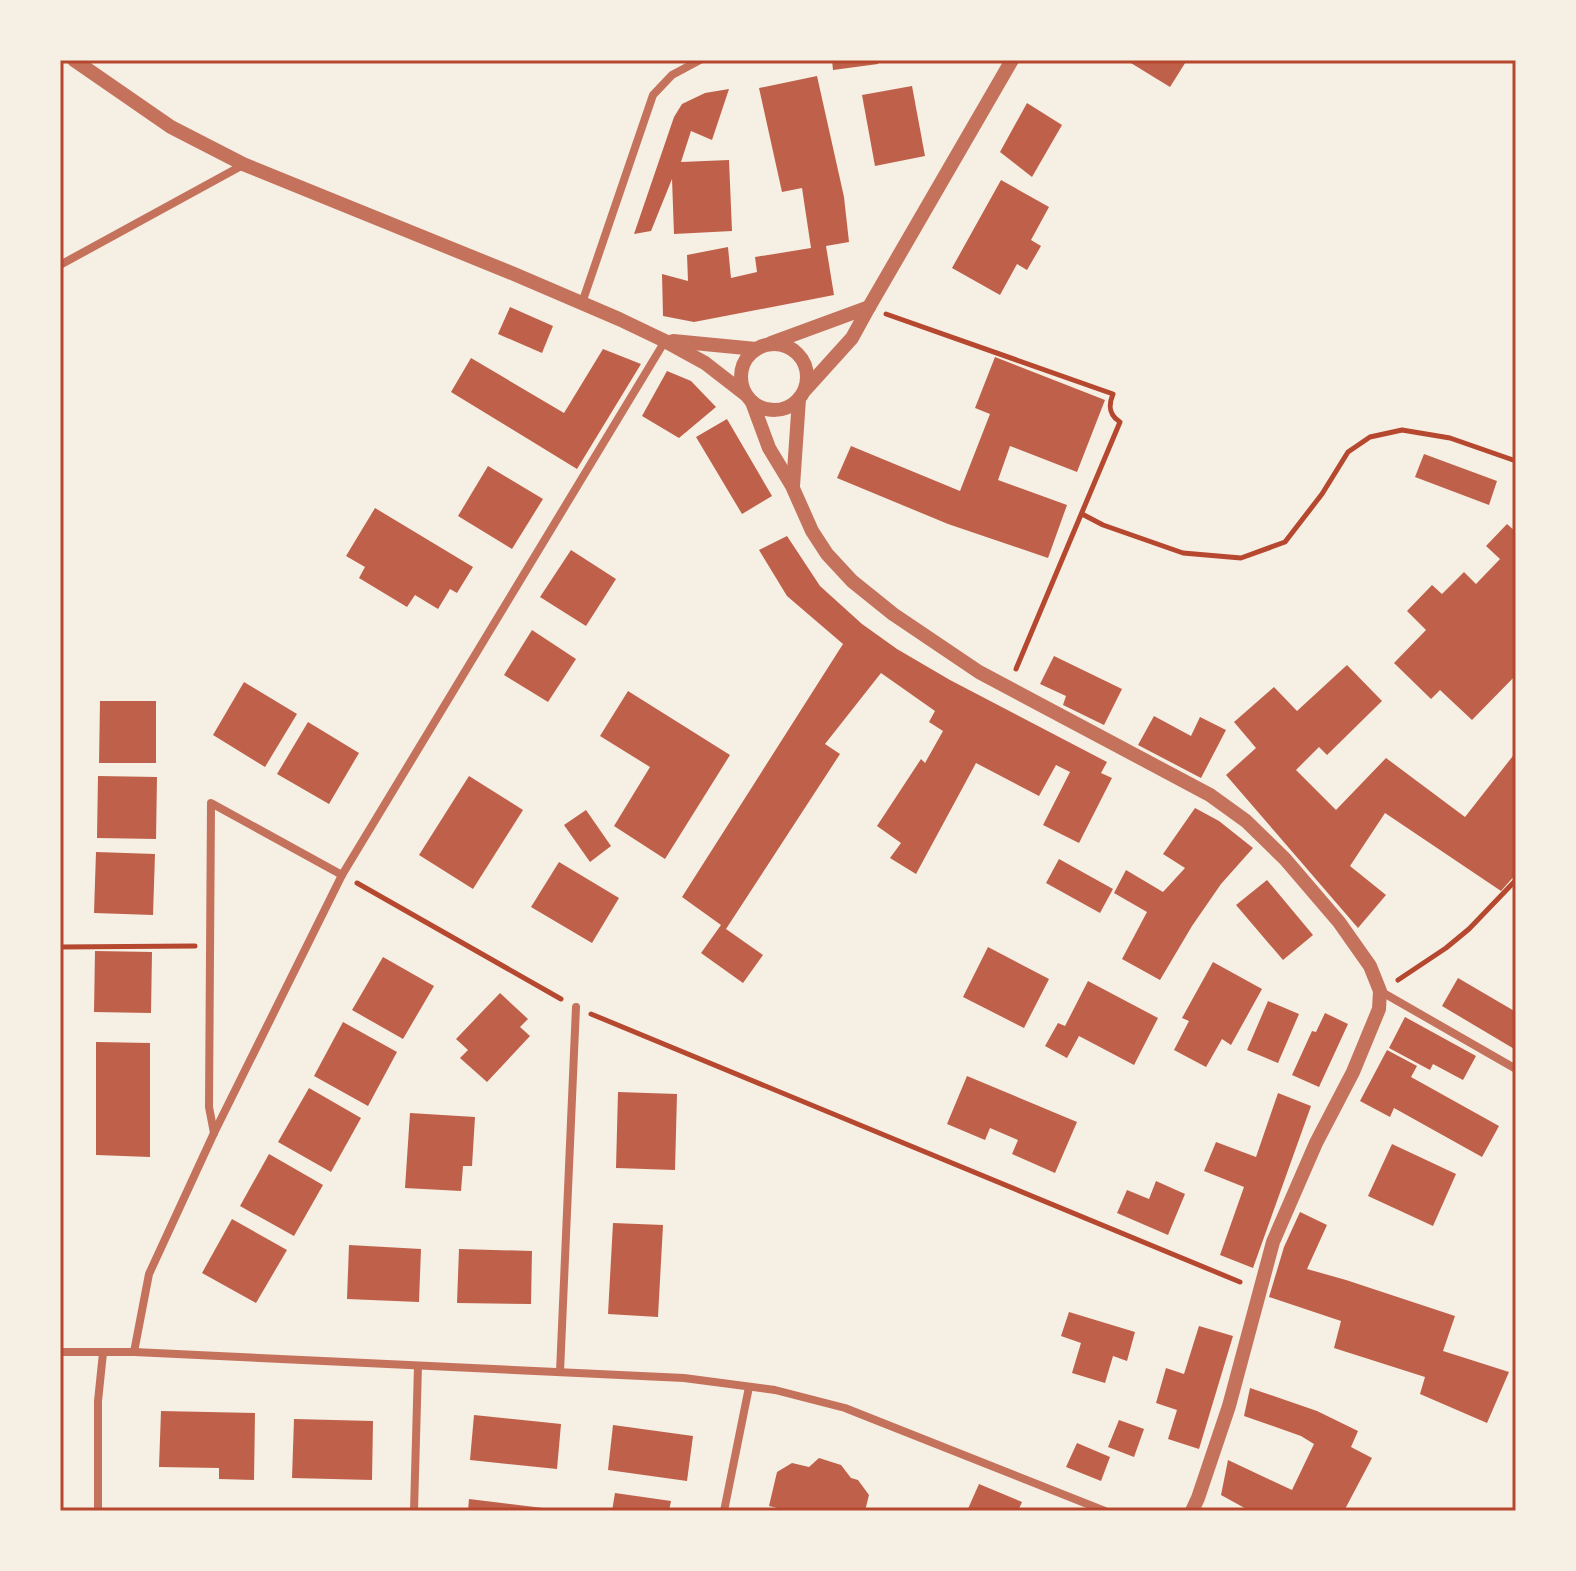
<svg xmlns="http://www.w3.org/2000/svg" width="1576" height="1571" viewBox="0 0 1576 1571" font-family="Karla,sans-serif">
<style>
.building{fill:#bf614a}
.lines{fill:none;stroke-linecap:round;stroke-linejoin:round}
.path{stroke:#b5482f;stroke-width:5}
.minor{stroke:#c5725c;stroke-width:8}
.tertiary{stroke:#c5725c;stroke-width:14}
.neatline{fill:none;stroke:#b5482f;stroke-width:3}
</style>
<rect width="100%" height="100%" fill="#f6efe4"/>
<g class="building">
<path d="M 832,60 L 879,60 L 878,64 L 833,70 Z"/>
<path d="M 1126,60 L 1187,60 L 1170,87 Z"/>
<path d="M 817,76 L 844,197 L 849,242 L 826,246 L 834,295 L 694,322 L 663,316 L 662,274 L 688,281 L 687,255 L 728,247 L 731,278 L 757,272 L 755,257 L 811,248 L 802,188 L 782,192 L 759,88 Z"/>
<path d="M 912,86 L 925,156 L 875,166 L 862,95 Z"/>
<path d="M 729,89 L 712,140 L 691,131 L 681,162 L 729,160 L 732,231 L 674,234 L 672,179 L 651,231 L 634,234 L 674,117 L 682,104 L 705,93 Z"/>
<path d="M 1027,103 L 1062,125 L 1032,177 L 1000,152 Z"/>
<path d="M 1001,180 L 1049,207 L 1031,240 L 1041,246 L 1027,270 L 1017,264 L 1000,295 L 952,268 Z"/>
<path d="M 510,307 L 553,326 L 542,353 L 498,334 Z"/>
<path d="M 603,349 L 641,364 L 577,469 L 451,392 L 471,358 L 564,413 Z"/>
<path d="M 995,357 L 1105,400 L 1077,472 L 1010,446 L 998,480 L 1067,505 L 1048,558 L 948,524 L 837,478 L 851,446 L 960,491 L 990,414 L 975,408 Z"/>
<path d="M 667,371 L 691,381 L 716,407 L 679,438 L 642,416 Z"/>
<path d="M 727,419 L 772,496 L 742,514 L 696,437 Z"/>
<path d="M 1424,454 L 1497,481 L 1489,505 L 1415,477 Z"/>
<path d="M 488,466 L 543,499 L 512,549 L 458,516 Z"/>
<path d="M 375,508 L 473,567 L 457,593 L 450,589 L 438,609 L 415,595 L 407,607 L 359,578 L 365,567 L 346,556 Z"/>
<path d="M 1507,524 L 1516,532 L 1516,675 L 1472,720 L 1440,690 L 1431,699 L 1394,663 L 1426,630 L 1407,611 L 1432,585 L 1442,594 L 1464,572 L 1476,584 L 1500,559 L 1486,546 Z"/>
<path d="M 787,536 L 820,586 L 862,624 L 897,649 L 950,680 L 1107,762 L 1101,773 L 1112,778 L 1079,843 L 1043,825 L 1070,772 L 1056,765 L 1039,796 L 976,763 L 916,874 L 890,858 L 901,843 L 877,826 L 921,759 L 925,763 L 943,731 L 929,722 L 935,711 L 881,673 L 825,744 L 840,754 L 726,929 L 763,955 L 743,983 L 701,953 L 721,925 L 682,897 L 843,644 L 787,596 L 759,550 Z"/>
<path d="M 571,550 L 616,579 L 586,626 L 540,597 Z"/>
<path d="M 532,630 L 576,659 L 548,702 L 504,675 Z"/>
<path d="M 1054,656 L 1122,689 L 1104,725 L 1063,705 L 1066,696 L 1040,684 Z"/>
<path d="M 1347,665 L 1382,701 L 1327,755 L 1319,747 L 1296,770 L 1336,810 L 1386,758 L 1465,817 L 1516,752 L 1516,874 L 1501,891 L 1385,813 L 1350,866 L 1386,895 L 1358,928 L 1226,775 L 1256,748 L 1234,722 L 1274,687 L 1297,711 Z"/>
<path d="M 244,682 L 297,714 L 265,767 L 213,735 Z"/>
<path d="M 628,691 L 730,755 L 665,859 L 614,826 L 650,767 L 600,736 Z"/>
<path d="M 100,701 L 156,701 L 156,763 L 99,763 Z"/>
<path d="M 1154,716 L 1191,736 L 1200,717 L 1226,730 L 1201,778 L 1138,745 Z"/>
<path d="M 308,722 L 359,753 L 329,804 L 277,774 Z"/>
<path d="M 98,776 L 157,777 L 156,839 L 97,838 Z"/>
<path d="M 469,776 L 523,810 L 473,889 L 419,855 Z"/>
<path d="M 1195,808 L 1219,821 L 1253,848 L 1221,884 L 1192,926 L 1160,980 L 1122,959 L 1147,912 L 1114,893 L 1126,870 L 1163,892 L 1185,868 L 1163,854 Z"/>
<path d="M 586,810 L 611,846 L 590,862 L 564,825 Z"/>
<path d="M 96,852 L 155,854 L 153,915 L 94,913 Z"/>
<path d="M 1059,859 L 1113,889 L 1100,913 L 1046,883 Z"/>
<path d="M 559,862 L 619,898 L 592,943 L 531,907 Z"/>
<path d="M 1267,880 L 1313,935 L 1283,960 L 1236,905 Z"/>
<path d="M 988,947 L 1049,979 L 1024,1028 L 963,997 Z"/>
<path d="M 95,951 L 152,952 L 151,1013 L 94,1012 Z"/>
<path d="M 383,957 L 434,986 L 403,1039 L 352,1010 Z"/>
<path d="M 1213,962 L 1262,989 L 1231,1045 L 1222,1039 L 1206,1067 L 1174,1050 L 1189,1021 L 1182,1018 Z"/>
<path d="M 1458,978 L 1516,1012 L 1516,1050 L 1442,1006 Z"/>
<path d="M 1088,981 L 1158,1018 L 1134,1065 L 1079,1036 L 1067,1058 L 1045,1046 L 1058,1023 L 1065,1026 Z"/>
<path d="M 500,993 L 528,1019 L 520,1027 L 530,1036 L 487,1082 L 460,1058 L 468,1050 L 456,1039 Z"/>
<path d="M 1268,1001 L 1299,1014 L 1278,1063 L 1247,1050 Z"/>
<path d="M 1325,1013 L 1348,1024 L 1319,1087 L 1292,1075 L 1312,1031 L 1316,1032 Z"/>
<path d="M 1405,1017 L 1476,1056 L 1463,1080 L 1433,1064 L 1430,1070 L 1389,1048 Z"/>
<path d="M 343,1022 L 397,1052 L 368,1106 L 314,1076 Z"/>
<path d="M 96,1042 L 150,1043 L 150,1157 L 96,1155 Z"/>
<path d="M 1387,1050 L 1417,1066 L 1411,1077 L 1499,1126 L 1482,1157 L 1394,1108 L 1390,1117 L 1360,1101 Z"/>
<path d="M 967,1076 L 1077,1122 L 1055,1173 L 1012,1154 L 1018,1140 L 990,1128 L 985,1140 L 947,1124 Z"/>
<path d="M 309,1088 L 361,1118 L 331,1172 L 278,1142 Z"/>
<path d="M 618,1092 L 677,1094 L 675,1170 L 616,1168 Z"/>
<path d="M 1278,1093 L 1311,1106 L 1253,1268 L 1220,1255 L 1244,1187 L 1204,1171 L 1216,1142 L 1256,1157 Z"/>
<path d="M 410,1113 L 475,1117 L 472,1166 L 463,1166 L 461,1191 L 405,1188 Z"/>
<path d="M 1392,1144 L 1456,1174 L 1433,1226 L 1368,1196 Z"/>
<path d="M 269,1154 L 323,1185 L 294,1236 L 240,1206 Z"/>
<path d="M 1156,1181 L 1185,1194 L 1168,1235 L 1117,1213 L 1127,1190 L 1149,1199 Z"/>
<path d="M 1300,1212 L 1327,1225 L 1307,1269 L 1346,1280 L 1455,1316 L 1443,1351 L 1509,1372 L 1487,1423 L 1420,1394 L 1425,1377 L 1334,1348 L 1341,1321 L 1269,1297 L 1284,1247 Z"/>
<path d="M 232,1219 L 287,1250 L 256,1303 L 202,1273 Z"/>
<path d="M 613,1223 L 663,1225 L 658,1317 L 608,1314 Z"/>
<path d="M 349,1245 L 421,1249 L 419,1302 L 347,1299 Z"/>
<path d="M 459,1249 L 532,1251 L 531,1304 L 457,1303 Z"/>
<path d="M 1069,1312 L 1135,1332 L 1127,1361 L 1113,1356 L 1105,1383 L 1072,1373 L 1081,1343 L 1061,1336 Z"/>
<path d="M 1199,1326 L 1233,1336 L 1199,1449 L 1168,1439 L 1177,1410 L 1156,1403 L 1166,1368 L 1184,1374 Z"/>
<path d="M 1250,1388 L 1317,1411 L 1358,1431 L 1351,1447 L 1372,1458 L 1344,1511 L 1250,1511 L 1221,1495 L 1228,1460 L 1292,1490 L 1314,1444 L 1301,1436 L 1244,1416 Z"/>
<path d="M 161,1411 L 255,1413 L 254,1480 L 219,1479 L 219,1468 L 159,1467 Z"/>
<path d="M 474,1415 L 561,1424 L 557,1469 L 470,1460 Z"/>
<path d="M 294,1419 L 373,1421 L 372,1480 L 292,1478 Z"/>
<path d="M 1119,1420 L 1144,1429 L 1134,1457 L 1108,1447 Z"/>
<path d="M 613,1425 L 693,1436 L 687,1481 L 608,1470 Z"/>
<path d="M 1077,1443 L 1110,1457 L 1101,1481 L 1066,1467 Z"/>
<path d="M 819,1458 L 841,1465 L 851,1478 L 858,1480 L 869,1495 L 865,1511 L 790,1511 L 769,1506 L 777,1472 L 792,1463 L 809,1467 Z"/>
<path d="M 979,1484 L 1022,1502 L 1018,1511 L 967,1511 Z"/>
<path d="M 615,1493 L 671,1501 L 669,1511 L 612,1511 Z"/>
<path d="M 469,1499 L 551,1509 L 550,1511 L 468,1511 Z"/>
</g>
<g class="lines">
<g class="path">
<path d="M 886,314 L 1113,394 C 1108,406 1109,415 1120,422 L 1016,669"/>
<path d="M 1082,514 L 1103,525 L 1183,553 L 1241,558 L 1285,542 L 1322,494 L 1348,452 L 1370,437 L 1402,430 L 1450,438 L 1516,461"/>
<path d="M 357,883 L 561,999"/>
<path d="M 60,947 L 195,946"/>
<path d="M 1398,980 L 1446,948 L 1469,929 L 1516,880"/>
<path d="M 591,1014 L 1240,1282"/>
</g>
<g class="minor">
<path d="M 60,265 L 243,165"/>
<path d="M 582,303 L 653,95 L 672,75 L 700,60"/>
<path d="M 1380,991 L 1516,1069"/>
<path d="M 214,1133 L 209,1107 L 211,803 L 342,875"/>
<path d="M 60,1352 L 134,1352 L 684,1378 L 775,1390 L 845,1408 L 1105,1511"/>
<path d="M 134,1352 L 149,1274 L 214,1133 L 342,875 L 665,341"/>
<path d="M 560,1372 L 576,1007"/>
<path d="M 98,1511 L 98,1401 L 103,1353"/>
<path d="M 414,1511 L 418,1366"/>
<path d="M 724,1511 L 749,1387"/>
</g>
<g class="tertiary">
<path d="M 74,60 L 171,127 L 243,164 L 514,274 L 619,319 L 665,341 L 705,363 L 745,394"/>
<path d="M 673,341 L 756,349"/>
<path d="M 771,343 L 869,307"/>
<circle cx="774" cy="377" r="33"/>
<path d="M 805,390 L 852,338 L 869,307 L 1012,60"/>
<path d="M 752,402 L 769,448 L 792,486 L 812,531 L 827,554 L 852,581 L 893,614 L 979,672 L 1210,795 L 1246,821 L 1285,859 L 1339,922 L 1370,966 L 1380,991 L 1379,1009 L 1353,1072 L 1316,1143 L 1273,1242 L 1229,1406 L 1198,1498 L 1192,1511"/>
<path d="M 793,486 L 799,399"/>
</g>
</g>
<rect width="1576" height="1571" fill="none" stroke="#f6efe4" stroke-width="124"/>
<rect x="62" y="62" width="1452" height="1447" class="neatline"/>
</svg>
